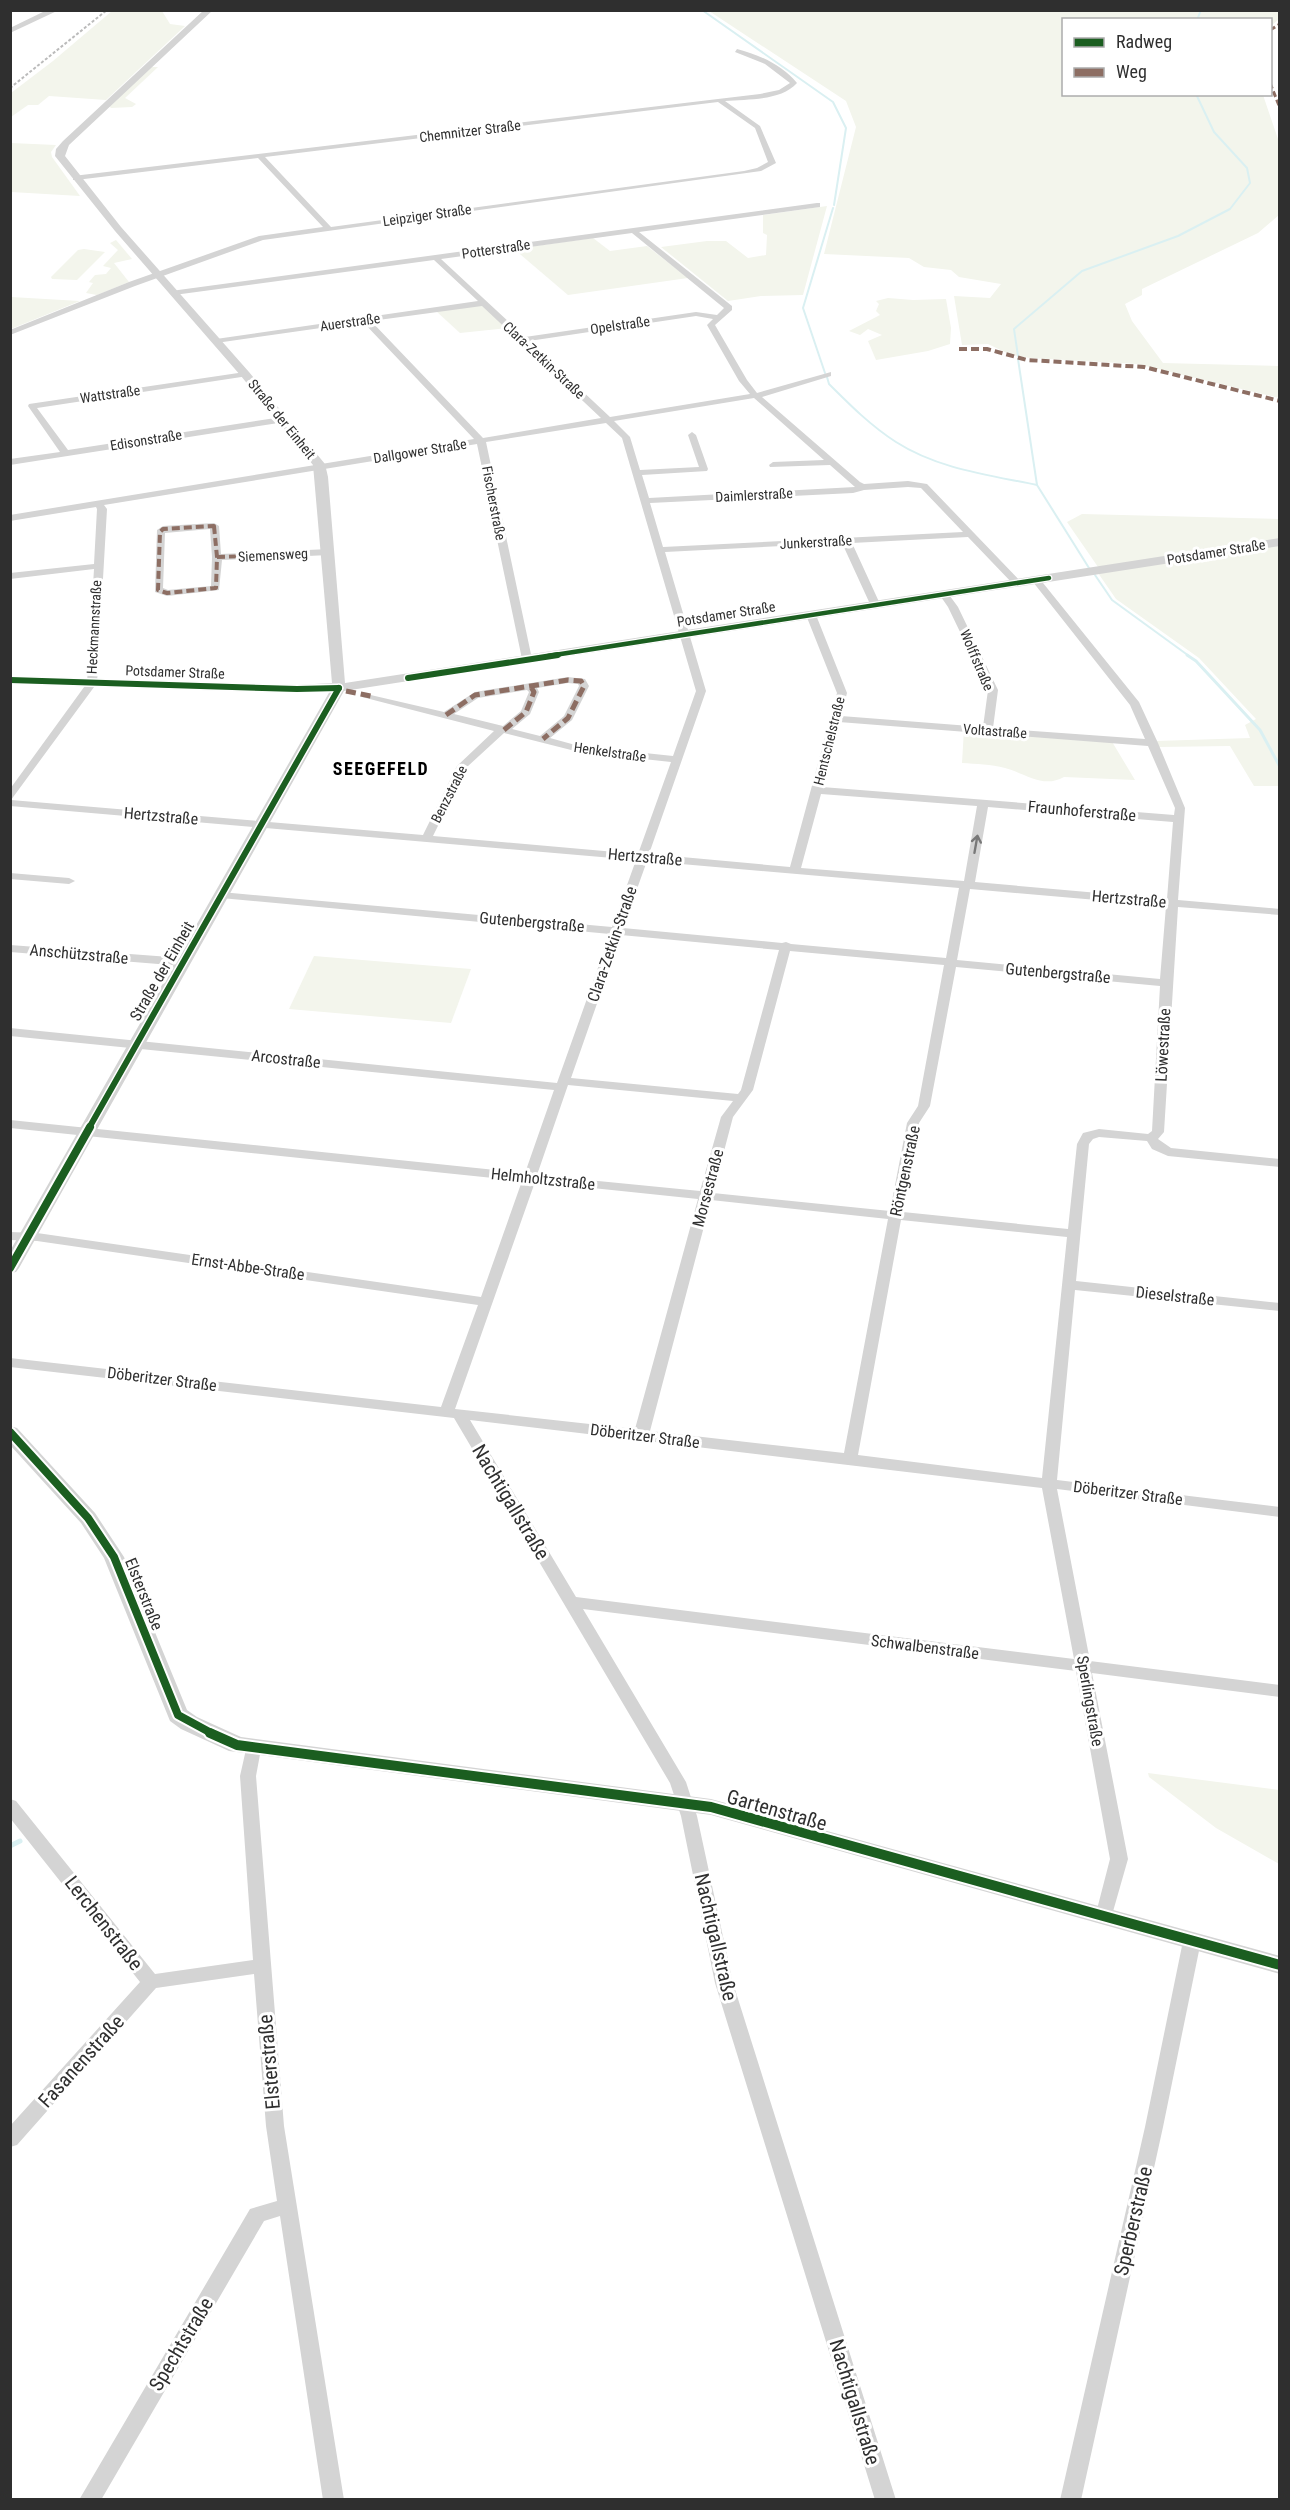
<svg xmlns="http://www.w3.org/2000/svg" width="1290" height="2510" viewBox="0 0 1290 2510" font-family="'Roboto Condensed',sans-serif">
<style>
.green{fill:#f3f5ec}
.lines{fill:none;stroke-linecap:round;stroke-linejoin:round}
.stream-far2{stroke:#daf0f2;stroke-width:2}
.stream-far1{stroke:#daf0f2;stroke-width:3}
.stream{stroke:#daf0f2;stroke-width:5}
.minor{fill:#d4d4d4;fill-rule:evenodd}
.tertiary{fill:#d4d4d4;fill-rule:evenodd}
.rail{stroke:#bbb;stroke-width:2;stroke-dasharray:3 2;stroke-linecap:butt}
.quiet-far2{stroke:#8d6e63;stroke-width:3;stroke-dasharray:6 3;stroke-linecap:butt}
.quiet-far1{stroke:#8d6e63;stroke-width:4;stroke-dasharray:8 4;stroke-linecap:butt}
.quiet{stroke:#8d6e63;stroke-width:5;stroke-dasharray:10 5;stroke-linecap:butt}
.cycleway-far3-casing{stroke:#fff;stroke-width:7}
.cycleway-far2-casing{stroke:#fff;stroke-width:9}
.cycleway-far1-casing{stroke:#fff;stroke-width:12}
.cycleway-casing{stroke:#fff;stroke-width:14}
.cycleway-far3{stroke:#1b5e20;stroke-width:4.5}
.cycleway-far2{stroke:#1b5e20;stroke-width:6}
.cycleway-far1{stroke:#1b5e20;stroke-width:8}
.cycleway{stroke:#1b5e20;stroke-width:10}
.oneway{stroke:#797979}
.labels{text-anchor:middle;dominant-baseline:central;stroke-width:6;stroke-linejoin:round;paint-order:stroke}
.far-street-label{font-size:14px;fill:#2f2f2f;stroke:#fff}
.street-label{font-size:16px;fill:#2f2f2f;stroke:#fff}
.far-district-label{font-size:18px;font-weight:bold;letter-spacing:1.5px;fill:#000;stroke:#fff}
.near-street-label{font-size:20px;fill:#2f2f2f;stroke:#fff}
</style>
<rect width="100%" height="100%" fill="#fff"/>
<g class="green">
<path d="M 112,11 L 162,11 L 170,24 L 185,26 L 106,100 L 49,96 L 38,105 L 28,105 L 11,117 L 11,93 L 53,61 Z"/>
<path d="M 709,11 L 1279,11 L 1279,19 L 1271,26 L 1270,20 L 1064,20 L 1064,94 L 1263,95 L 1279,142 L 1279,215 L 1258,233 L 1142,289 L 1142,295 L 1125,304 L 1132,321 L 1163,363 L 1279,366 L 1279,398 L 1137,364 L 1030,358 L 1011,355 L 988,344 L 962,345 L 954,296 L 990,298 L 1001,284 L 959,277 L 951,270 L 924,267 L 909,258 L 824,254 L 856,127 L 846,101 Z"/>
<path d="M 152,67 L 158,67 L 125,98 L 136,104 L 132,107 L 111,108 L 109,106 Z"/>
<path d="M 11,143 L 56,145 L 51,152 L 52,157 L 80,196 L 11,192 Z"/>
<path d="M 827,206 L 803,295 L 761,296 L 728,301 L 661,247 L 707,241 L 726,241 L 748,258 L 766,255 L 767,235 L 763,233 L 763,215 Z"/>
<path d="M 593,238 L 610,251 L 647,246 L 688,278 L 568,295 L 514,249 Z"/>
<path d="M 116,240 L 132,259 L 114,263 L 129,282 L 97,295 L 86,293 L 93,283 L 84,281 L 89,282 L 95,275 L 106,274 L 111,268 L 103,266 L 118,250 L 110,243 Z"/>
<path d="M 84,249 L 105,252 L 77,280 L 52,279 L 51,277 L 78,250 Z"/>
<path d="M 10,297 L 11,297 L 80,301 L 11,329 Z"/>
<path d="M 888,298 L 913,300 L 946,299 L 951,328 L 950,344 L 928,351 L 876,360 L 868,341 L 882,335 L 868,329 L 860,335 L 849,331 L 880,315 L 876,311 L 879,304 L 876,301 Z"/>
<path d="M 478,304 L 484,306 L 508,328 L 460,333 L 436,311 Z"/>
<path d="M 1082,514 L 1279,519 L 1279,539 L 1098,567 L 1067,522 Z"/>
<path d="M 1279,544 L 1279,786 L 1254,786 L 1230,746 L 1159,747 L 1156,741 L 1250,738 L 1245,725 L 1256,719 L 1199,658 L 1116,599 L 1098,573 Z"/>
<path d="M 964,729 L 1111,740 L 1135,780 L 1064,777 C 1043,789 1025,773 1005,768 C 991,764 976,764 962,763 Z"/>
<path d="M 314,956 L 471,969 L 451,1023 L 289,1009 Z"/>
<path d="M 1148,1773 L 1279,1790 L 1279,1864 L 1216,1828 L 1149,1777 Z"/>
</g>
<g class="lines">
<g class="stream-far2">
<path d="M 702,10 L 833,102 L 846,128 L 834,205"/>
<path d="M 1197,20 L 1201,10"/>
<path d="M 1018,356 L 1014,329 L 1082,271 L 1178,236 L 1230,209 L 1250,183 L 1247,168 L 1214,132 L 1196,94"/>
<path d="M 1018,359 L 1037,485 L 1089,568"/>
<path d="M 825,373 L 803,308 L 833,208"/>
<path d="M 827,377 L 829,384 C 850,405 871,426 896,442 C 938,469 989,475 1037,485"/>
<path d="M 1095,575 L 1112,600 L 1189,656"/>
</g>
<path class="stream-far1" d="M 1187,655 L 1196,661 L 1260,730 L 1280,767"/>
<path class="stream" d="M 10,1846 L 20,1841"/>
<g class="minor">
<path d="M 737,49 C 760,55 782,65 797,83 C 781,101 748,99 725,101 L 760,126 L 776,163 L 761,171 L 263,240 L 135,286 L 10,335 L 10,330 L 129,282 L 259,236 L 323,227 L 258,158 L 76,180 L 73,180 L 73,176 L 760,94 L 779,90 L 790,83 L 765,64 L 735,52 ZM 718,102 L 755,128 L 768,162 L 757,168 L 744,171 L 331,227 L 265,157 Z"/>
<path d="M 817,203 L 820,203 L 820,207 L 639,232 L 732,306 L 732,310 L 715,325 L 747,380 L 757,393 L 831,372 L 831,376 L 762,397 L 860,482 L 864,484 L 908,481 L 927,484 L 1022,583 L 1014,585 L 968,537 L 852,543 L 880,604 L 875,607 L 870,604 L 842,543 L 665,552 L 706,691 L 649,854 L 790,867 L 837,693 L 806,615 L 811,612 L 816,615 L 847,693 L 841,716 L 983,727 L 988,690 L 948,607 L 939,594 L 944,591 L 947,592 L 958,607 L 998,690 L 993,728 L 1145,739 L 1130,705 L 1033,582 L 1031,580 L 1036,577 L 1039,578 L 1139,702 L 1158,743 L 1185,808 L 1178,900 L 1280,909 L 1280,915 L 1178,907 L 1164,1132 L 1158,1139 L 1171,1148 L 1280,1159 L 1280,1167 L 1168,1156 L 1152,1149 L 1147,1141 L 1099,1137 L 1093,1139 L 1089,1144 L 1076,1281 L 1280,1303 L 1280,1311 L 1075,1290 L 1057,1480 L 1280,1507 L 1280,1517 L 1057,1489 L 1090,1661 L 1280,1685 L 1280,1697 L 1092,1673 L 1128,1859 L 1110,1922 L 1104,1924 L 1098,1922 L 1095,1917 L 1110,1859 L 1076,1671 L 583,1609 L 686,1782 L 697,1816 L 733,1983 L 896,2500 L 875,2500 L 715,1983 L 681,1816 L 670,1783 L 454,1418 L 10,1367 L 10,1358 L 441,1407 L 478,1305 L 37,1241 L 10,1240 L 10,1232 L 37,1233 L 481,1297 L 522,1181 L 10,1128 L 10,1120 L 525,1173 L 554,1090 L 10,1036 L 10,1028 L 557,1083 L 610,934 L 221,898 L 215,895 L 221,892 L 612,927 L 636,860 L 10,806 L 10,789 L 87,683 L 94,569 L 10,579 L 10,573 L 94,564 L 97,509 L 96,507 L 10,521 L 10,515 L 474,439 L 363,322 L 216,343 L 212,341 L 216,339 L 478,301 L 434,260 L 174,295 L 171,295 L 171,291 ZM 632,233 L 724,308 L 717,315 L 696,312 L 525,337 L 441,259 ZM 482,306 L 601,418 L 483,438 L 371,321 ZM 696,316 L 713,319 L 707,325 L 739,381 L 750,394 L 610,417 L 529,341 ZM 754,398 L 824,460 L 773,462 L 769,465 L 770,467 L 830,465 L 855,487 L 649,498 L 642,475 L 707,471 L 708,469 L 696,435 L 692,432 L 688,435 L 699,467 L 640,470 L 630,437 L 614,421 ZM 606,423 L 622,438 L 696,691 L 673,756 L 579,746 L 550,738 L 572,720 L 589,686 L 585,679 L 568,677 L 475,692 L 444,712 L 362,693 L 362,697 L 494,731 L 457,766 L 423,835 L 11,800 L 97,683 L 107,509 L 104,505 L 477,444 L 522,659 L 527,662 L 532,659 L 486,442 ZM 908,487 L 921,488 L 963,532 L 663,547 L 650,503 L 853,493 L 864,490 ZM 568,683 L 578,684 L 579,686 L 564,716 L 540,736 L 512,729 L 530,714 L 539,692 L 537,688 ZM 527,690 L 529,692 L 521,711 L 503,726 L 454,714 L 478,698 ZM 839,722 L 1148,746 L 1175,808 L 1174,815 L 822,787 ZM 504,733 L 579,752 L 671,762 L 638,854 L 433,836 L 467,767 ZM 821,794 L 977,806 L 964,881 L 801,868 ZM 988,807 L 1173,822 L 1167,899 L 975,882 ZM 647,861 L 959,888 L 946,958 L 791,944 L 786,942 L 782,943 L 623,928 ZM 970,889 L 1166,906 L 1160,979 L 957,960 ZM 621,935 L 779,950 L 741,1090 L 738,1094 L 571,1078 ZM 790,951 L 944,965 L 918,1106 L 907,1123 L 890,1211 L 713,1193 L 733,1117 L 753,1090 ZM 956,967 L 1160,986 L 1152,1131 L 1148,1134 L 1099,1129 L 1083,1133 L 1077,1144 L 1068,1229 L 903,1212 L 919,1123 L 930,1106 ZM 568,1085 L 733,1101 L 721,1117 L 700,1191 L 537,1175 ZM 535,1182 L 698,1199 L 635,1429 L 455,1409 ZM 711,1200 L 888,1219 L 844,1453 L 650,1431 ZM 901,1220 L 1067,1237 L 1042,1478 L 858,1455 ZM 470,1420 L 1042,1488 L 1074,1659 L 576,1597 Z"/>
<path d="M 245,372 L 249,374 L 248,376 L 37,408 L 68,450 L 282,417 L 286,420 L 285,422 L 10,465 L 10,459 L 60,452 L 28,406 L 29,404 Z"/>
<path d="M 214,523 L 219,526 L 221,554 L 329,549 L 334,552 L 329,555 L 222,560 L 219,590 L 167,596 L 155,592 L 157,530 L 163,526 ZM 210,529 L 212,557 L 211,586 L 168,590 L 163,588 L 165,533 Z"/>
<path d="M 10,873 L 69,878 L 75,881 L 69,884 L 10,879 Z"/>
<path d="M 10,945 L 183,958 L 189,962 L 183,966 L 10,952 Z"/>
<path d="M 253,1743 L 259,1745 L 261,1749 L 256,1776 L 284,2126 L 344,2500 L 323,2500 L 280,2216 L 264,2221 L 101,2500 L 79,2500 L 250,2209 L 277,2201 L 266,2126 L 254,1974 L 156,1988 L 17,2145 L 10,2147 L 10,2126 L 140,1982 L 10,1818 L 10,1799 L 16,1801 L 155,1974 L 253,1960 L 240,1776 L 247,1745 Z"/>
<path d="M 1192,1934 L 1198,1936 L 1201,1941 L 1163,2127 L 1081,2500 L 1060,2500 L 1145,2127 L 1183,1941 L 1186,1936 Z"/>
</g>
<g class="tertiary">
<path d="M 47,10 L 59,10 L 10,33 L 10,28 Z"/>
<path d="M 204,10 L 213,10 L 69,145 L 65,156 L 121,227 L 249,372 L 325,464 L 328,477 L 345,683 L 1280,538 L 1280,546 L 344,691 L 19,1268 L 16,1272 L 10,1273 L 10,1251 L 330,691 L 297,693 L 10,684 L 10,676 L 297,685 L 332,683 L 313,465 L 241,376 L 115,231 L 55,156 L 56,149 L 63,141 Z"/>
<path d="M 10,1426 L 17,1428 L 95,1513 L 124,1557 L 187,1710 L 197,1717 L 241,1737 L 711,1799 L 1280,1956 L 1280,1974 L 711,1815 L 229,1751 L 181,1729 L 170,1721 L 104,1558 L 81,1523 L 10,1445 Z"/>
</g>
<path class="rail" d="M 10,88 L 107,10"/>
<g class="quiet-far2">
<path d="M 1270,30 L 1280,24"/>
<path d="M 1270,83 L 1280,108"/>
</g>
<g class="quiet-far1">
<path d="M 959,349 L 987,349 L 1027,360 L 1144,367 L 1280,401"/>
<path d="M 214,526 L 217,557 L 216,588 L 167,593 L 158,590 L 160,532 L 163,529 Z"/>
<path d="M 217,557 L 249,556"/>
</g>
<g class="quiet">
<path d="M 346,691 L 375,697"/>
<path d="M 446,715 L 475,695 L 568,680 L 581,681 L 584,686 L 568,718 L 543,739"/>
<path d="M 504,730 L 526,712 L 534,692 L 531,687"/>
</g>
<defs>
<path id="cycleway-far3" d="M 548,656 L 1049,578"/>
<g id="cycleway-far2">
<path d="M 408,678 L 558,655"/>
<path d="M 10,680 L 297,689 L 339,688"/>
<path d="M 89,1128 L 339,688"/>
</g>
<g id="cycleway-far1">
<path d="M 10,1268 L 90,1127"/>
<path d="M 10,1432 L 88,1518 L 114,1557 L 178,1715 L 213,1734"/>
</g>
<path id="cycleway" d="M 210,1733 L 237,1745 L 711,1807 L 1280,1965"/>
</defs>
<use href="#cycleway-far3" class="cycleway-far3-casing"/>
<use href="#cycleway-far2" class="cycleway-far2-casing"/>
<use href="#cycleway-far1" class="cycleway-far1-casing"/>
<use href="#cycleway" class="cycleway-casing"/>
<use href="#cycleway-far3" class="cycleway-far3"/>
<use href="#cycleway-far2" class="cycleway-far2"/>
<use href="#cycleway-far1" class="cycleway-far1"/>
<use href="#cycleway" class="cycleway"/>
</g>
<defs><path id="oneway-shaft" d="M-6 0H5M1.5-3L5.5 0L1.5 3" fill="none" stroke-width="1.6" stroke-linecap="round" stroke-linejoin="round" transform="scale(1.5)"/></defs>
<use class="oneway" href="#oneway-shaft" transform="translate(976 844) rotate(-80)"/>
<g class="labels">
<g class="far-street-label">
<text transform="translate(470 131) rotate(-7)">Chemnitzer Straße</text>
<text transform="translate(427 215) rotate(-8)">Leipziger Straße</text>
<text transform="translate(496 249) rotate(-8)">Potterstraße</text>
<text transform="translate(350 322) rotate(-8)">Auerstraße</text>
<text transform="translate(620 325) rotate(-8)">Opelstraße</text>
<text transform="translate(544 360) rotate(43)">Clara-Zetkin-Straße</text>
<text transform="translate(110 394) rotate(-8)">Wattstraße</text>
<text transform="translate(282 419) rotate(51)">Straße der Einheit</text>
<text transform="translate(146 440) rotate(-9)">Edisonstraße</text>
<text transform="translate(420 451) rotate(-9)">Dallgower Straße</text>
<text transform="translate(754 495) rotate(-3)">Daimlerstraße</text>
<text transform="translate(494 503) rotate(79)">Fischerstraße</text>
<text transform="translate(816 542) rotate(-3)">Junkerstraße</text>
<text transform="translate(1216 552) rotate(-9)">Potsdamer Straße</text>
<text transform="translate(273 555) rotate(-3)">Siemensweg</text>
<text transform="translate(726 614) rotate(-9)">Potsdamer Straße</text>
<text transform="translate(94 627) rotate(-87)">Heckmannstraße</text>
<text transform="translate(977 660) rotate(67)">Wolffstraße</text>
<text transform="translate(175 672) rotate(2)">Potsdamer Straße</text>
<text transform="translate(995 731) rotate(4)">Voltastraße</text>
<text transform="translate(829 741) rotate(-76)">Hentschelstraße</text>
<text transform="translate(610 752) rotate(8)">Henkelstraße</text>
<text transform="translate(449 794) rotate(-63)">Benzstraße</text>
</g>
<g class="street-label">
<text transform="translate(1082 811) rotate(5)">Fraunhoferstraße</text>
<text transform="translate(161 816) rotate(5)">Hertzstraße</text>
<text transform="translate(645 857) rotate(5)">Hertzstraße</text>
<text transform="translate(1129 899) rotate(5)">Hertzstraße</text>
<text transform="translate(532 922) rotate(5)">Gutenbergstraße</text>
<text transform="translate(612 944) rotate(-71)">Clara-Zetkin-Straße</text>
<text transform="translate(79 954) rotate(5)">Anschützstraße</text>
<text transform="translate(162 971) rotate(-60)">Straße der Einheit</text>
<text transform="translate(1058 973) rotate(5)">Gutenbergstraße</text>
<text transform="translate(1163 1045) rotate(-87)">Löwestraße</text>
<text transform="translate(286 1059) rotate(6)">Arcostraße</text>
<text transform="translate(905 1171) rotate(-78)">Röntgenstraße</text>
<text transform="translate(543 1179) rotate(6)">Helmholtzstraße</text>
<text transform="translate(708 1188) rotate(-75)">Morsestraße</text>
<text transform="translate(248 1267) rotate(8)">Ernst-Abbe-Straße</text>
<text transform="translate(1175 1296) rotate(6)">Dieselstraße</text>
<text transform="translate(162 1379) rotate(7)">Döberitzer Straße</text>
<text transform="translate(645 1436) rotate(7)">Döberitzer Straße</text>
<text transform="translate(1128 1493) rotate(7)">Döberitzer Straße</text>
<text transform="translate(144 1594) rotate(68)">Elsterstraße</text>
<text transform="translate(925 1647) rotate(7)">Schwalbenstraße</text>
<text transform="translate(1090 1701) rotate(80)">Sperlingstraße</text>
</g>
<g class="far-district-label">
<text x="381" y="768">SEEGEFELD</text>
</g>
<g class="near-street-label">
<text transform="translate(511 1502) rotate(59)">Nachtigallstraße</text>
<text transform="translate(777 1810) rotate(16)">Gartenstraße</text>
<text transform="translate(104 1923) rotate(52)">Lerchenstraße</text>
<text transform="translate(716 1937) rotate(77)">Nachtigallstraße</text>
<text transform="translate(81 2061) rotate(-48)">Fasanenstraße</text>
<text transform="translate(269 2062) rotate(-95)">Elsterstraße</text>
<text transform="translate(1133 2221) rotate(-77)">Sperberstraße</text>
<text transform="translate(181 2344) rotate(-59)">Spechtstraße</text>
<text transform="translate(855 2402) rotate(73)">Nachtigallstraße</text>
</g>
</g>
<rect width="1290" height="2510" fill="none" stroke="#2f2f2f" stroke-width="24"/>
<rect x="1062" y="18" width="210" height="78" fill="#ffffff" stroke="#acacac" stroke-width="1.5"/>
<rect x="1074" y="38" width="30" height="9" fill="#1b5e20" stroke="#acacac" stroke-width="1.5"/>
<text x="1116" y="48" font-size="18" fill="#2f2f2f">Radweg</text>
<rect x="1074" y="68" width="30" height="9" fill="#8d6e63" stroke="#acacac" stroke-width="1.5"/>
<text x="1116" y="78" font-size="18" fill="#2f2f2f">Weg</text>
</svg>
